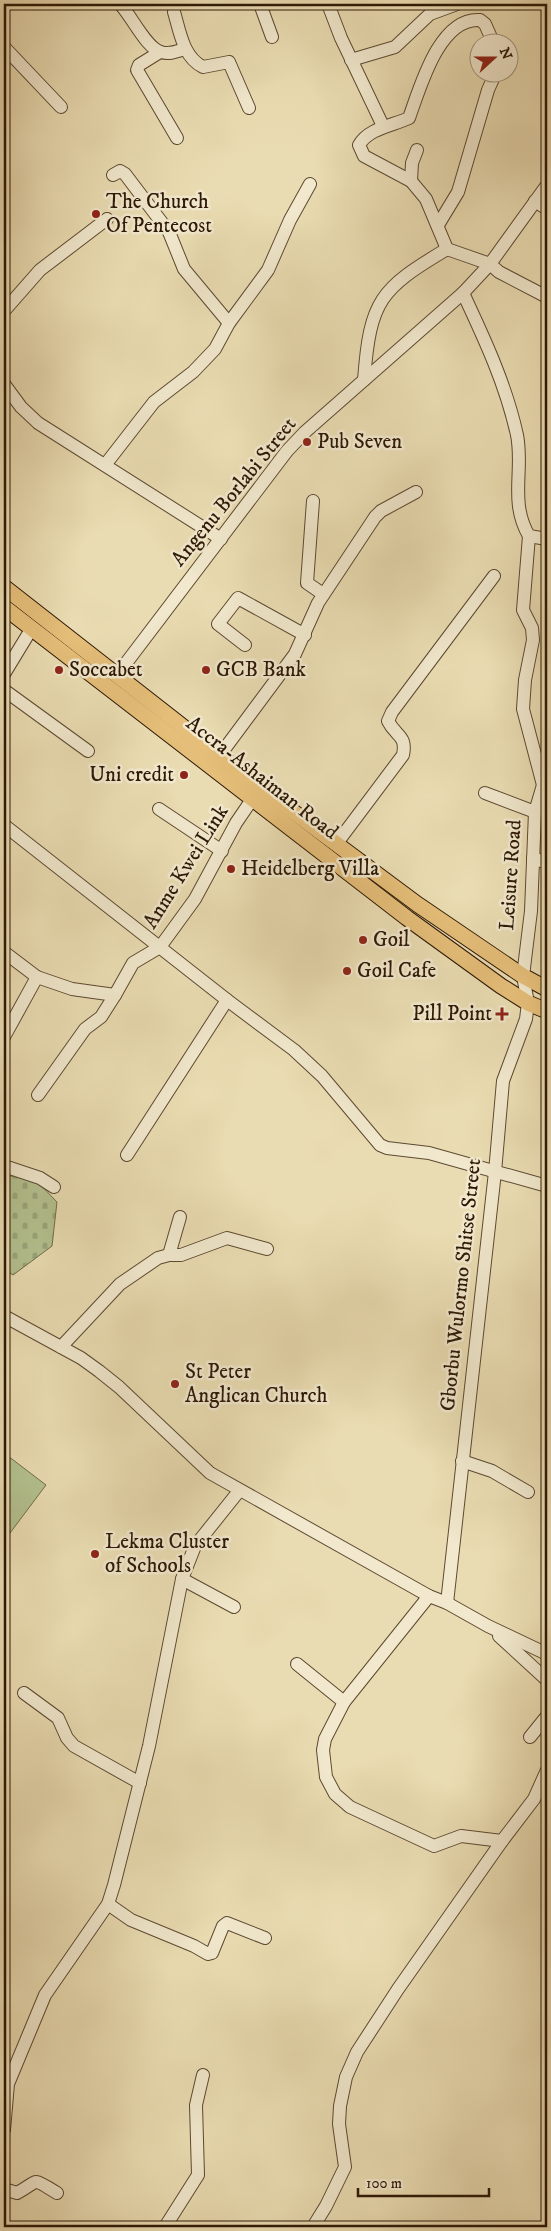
<svg xmlns="http://www.w3.org/2000/svg" width="551" height="2231" viewBox="0 0 551 2231" font-family="'IM FELL DW Pica',serif">
<style>
.cemetery{fill:url(#cemetery-stones);stroke:#706c4a}
.pitch{fill:#b3c18f;stroke:#706c4a}
.lines{fill:none;stroke-linecap:round;stroke-linejoin:round}
.minor-casing{stroke:#5c4931;stroke-width:14}
.major-casing{stroke:#2d1806;stroke-width:17}
.minor{stroke:#f1e8cd;stroke-width:12}
.major{stroke:#e5be79;stroke-width:15}
.poi-dot{fill:#8f2418;stroke:#f1e8cd;stroke-width:2}
.labels{text-anchor:middle;dominant-baseline:central;stroke-width:5;stroke-linejoin:round;paint-order:stroke}
.poi-label{font-size:21px;fill:#2d1806;stroke:#f1e8cd;text-anchor:start}
.street-label{font-size:21px;fill:#2d1806;stroke:#f1e8cd}
</style>
<defs>
<pattern id="cemetery-stones" width="16" height="16" patternUnits="userSpaceOnUse" patternTransform="scale(1.25)"><rect width="16" height="16" fill="#b3c18f"/><path d="M2 7V4a2 2 0 0 1 4 0v3zM10 15v-3a2 2 0 0 1 4 0v3z" fill="#9aa57a"/></pattern>
</defs>
<rect width="100%" height="100%" fill="#eadcb2"/>
<filter id="stains"><feTurbulence type="fractalNoise" baseFrequency=".004" numOctaves="4"/><feColorMatrix values="0 0 0 0 .2 0 0 0 0 .09 0 0 0 0 .02 0 0 0 .5 -.17"/></filter>
<radialGradient id="worn" r=".72"><stop offset=".6" stop-color="#630" stop-opacity="0"/><stop offset="1" stop-color="#630" stop-opacity=".3"/></radialGradient>
<path class="cemetery" d="M 4,1176 L 32,1176 L 57,1202 L 52,1246 L 13,1275 L 4,1269 Z"/>
<path class="pitch" d="M 4,1453 L 46,1485 L 4,1541 Z"/>
<g class="lines">
<defs>
<g id="minor">
<path d="M 120,4 C 131,15 146,48 161,52 C 169,55 178,51 185,49"/>
<path d="M 260,4 L 272,37"/>
<path d="M 328,4 L 341,38 L 383,126"/>
<path d="M 174,12 C 180,32 183,57 203,67 L 229,62 L 249,108"/>
<path d="M 4,47 L 61,107"/>
<path d="M 160,52 L 139,65 L 137,70 L 177,138"/>
<path d="M 351,60 L 395,47 L 430,14 L 457,4"/>
<path d="M 113,175 L 120,171 L 125,174 L 169,232 L 184,269 L 229,323"/>
<path d="M 411,181 L 412,163 L 417,150"/>
<path d="M 535,201 L 547,209"/>
<path d="M 438,225 L 458,192 L 488,90 L 496,72"/>
<path d="M 447,249 L 426,199 L 411,181 L 364,156 L 359,145 C 369,128 392,126 409,118 C 420,88 439,17 480,20 L 485,24 L 493,42"/>
<path d="M 447,249 L 490,264 L 499,272 L 547,297"/>
<path d="M 463,293 C 485,340 506,385 517,435 C 524,470 509,502 529,536 L 547,539"/>
<path d="M 4,311 L 40,270 L 107,219"/>
<path d="M 364,380 C 370,300 380,289 447,249"/>
<path d="M 4,384 L 21,407 L 38,423 L 221,539"/>
<path d="M 105,465 L 154,402 L 193,372 L 215,349 L 229,323 L 268,270 L 290,220 L 310,184"/>
<path d="M 313,501 L 307,583 L 323,594"/>
<path d="M 529,536 L 523,610 L 532,628 L 533,640 L 525,680 L 523,709 L 543,785"/>
<path d="M 245,645 L 218,624 L 238,598 L 305,635"/>
<path d="M 4,674 L 32,628"/>
<path d="M 117,675 L 287,451 L 305,432 L 463,293 L 490,264 L 547,185"/>
<path d="M 4,690 L 88,751"/>
<path d="M 220,755 L 295,654 L 318,603 L 375,517 L 381,511 L 416,492"/>
<path d="M 485,793 L 535,812"/>
<path d="M 159,809 L 222,851"/>
<path d="M 4,825 L 227,1000 L 127,1155"/>
<path d="M 337,843 L 403,755 C 407,735 396,737 388,721 L 392,712 L 494,576"/>
<path d="M 533,858 L 547,863"/>
<path d="M 4,952 L 37,977 L 72,989 L 115,995 L 133,963 L 160,947 L 195,899 L 236,823 L 253,798"/>
<path d="M 227,1000 L 294,1050 L 322,1076 L 380,1145 L 387,1148 L 429,1153 L 547,1186"/>
<path d="M 4,1037 L 37,977"/>
<path d="M 38,1095 L 85,1029 L 101,1017 L 115,995"/>
<path d="M 4,1166 L 40,1178 L 54,1187"/>
<path d="M 169,1255 L 180,1217"/>
<path d="M 4,1316 L 81,1358 L 99,1371 L 119,1387 L 210,1473 L 429,1596 L 447,1603 L 488,1626 L 547,1654"/>
<path d="M 61,1347 L 120,1284 L 158,1258 L 169,1255 L 181,1255 L 227,1238 L 267,1249"/>
<path d="M 462,1461 L 492,1471 L 528,1492"/>
<path d="M 182,1579 L 234,1607"/>
<path d="M 429,1596 L 344,1702 L 325,1739 L 323,1750 L 326,1777 L 335,1794 L 350,1807 L 434,1846 L 461,1836 L 502,1841"/>
<path d="M 447,1603 L 495,1172 L 503,1081 L 526,1019 L 528,1003 L 523,976 L 531,911 L 535,812 L 543,785 L 547,778"/>
<path d="M 499,1636 L 547,1680"/>
<path d="M 297,1664 L 344,1702"/>
<path d="M 24,1693 L 58,1718 L 67,1738 L 74,1746 L 140,1783"/>
<path d="M 530,1737 L 547,1716"/>
<path d="M 108,1904 L 131,1920 L 194,1946 L 208,1954 L 212,1953 L 223,1926 L 227,1923 L 265,1938"/>
<path d="M 4,2130 L 8,2084 L 45,1995 L 108,1904 L 114,1885 L 149,1746 L 182,1579 L 195,1546 L 239,1491"/>
<path d="M 4,2189 L 17,2193 C 41,2180 30,2177 57,2193"/>
<path d="M 165,2227 L 198,2175 L 196,2105 L 203,2075"/>
<path d="M 313,2227 L 326,2206 L 345,2167 L 339,2124 L 340,2106 L 346,2077 L 357,2052 L 398,1989 L 502,1841 L 534,1799 L 547,1770"/>
</g>
<g id="major">
<path d="M 4,587 L 260,787 L 417,904 L 523,976 L 547,989"/>
<path d="M 4,607 L 407,918 L 501,986 L 528,1003 L 547,1011"/>
</g>
</defs>
<use href="#minor" class="minor-casing"/>
<use href="#major" class="major-casing"/>
<use href="#minor" class="minor"/>
<use href="#major" class="major"/>
</g>
<g class="poi-dot">
<circle cx="96" cy="214" r="5"/>
<circle cx="307" cy="442" r="5"/>
<circle cx="59" cy="670" r="5"/>
<circle cx="206" cy="670" r="5"/>
<circle cx="184" cy="775" r="5"/>
<circle cx="231" cy="869" r="5"/>
<circle cx="363" cy="940" r="5"/>
<circle cx="347" cy="971" r="5"/>
<path d="M499.5 1006.5h5v5h5v5h-5v5h-5v-5h-5v-5h5z"/>
<circle cx="175" cy="1384" r="5"/>
<circle cx="95" cy="1554" r="5"/>
</g>
<g class="labels">
<g class="poi-label">
<text x="106" y="202">The Church<tspan x="106" dy="24">Of Pentecost</tspan></text>
<text x="317" y="442">Pub Seven</text>
<text x="69" y="670">Soccabet</text>
<text x="216" y="670">GCB Bank</text>
<text x="174" y="775" text-anchor="end">Uni credit</text>
<text x="241" y="869">Heidelberg Villa</text>
<text x="373" y="940">Goil</text>
<text x="357" y="971">Goil Cafe</text>
<text x="492" y="1014" text-anchor="end">Pill Point</text>
<text x="185" y="1372">St Peter<tspan x="185" dy="24">Anglican Church</tspan></text>
<text x="105" y="1542">Lekma Cluster<tspan x="105" dy="24">of Schools</tspan></text>
</g>
<g class="street-label">
<text transform="translate(234 492) rotate(-51)">Angenu Borlabi Street</text>
<text transform="translate(262 778) rotate(38)">Accra-Ashaiman Road</text>
<text transform="translate(186 867) rotate(-58)">Anme Kwei Link</text>
<text transform="translate(511 875) rotate(-86)">Leisure Road</text>
<text transform="translate(461 1285) rotate(-84)">Gborbu Wulormo Shitse Street</text>
</g>
</g>
<rect width="551" height="2231" fill="none" stroke="#eadcb2" stroke-width="20"/>
<rect x="5" y="5" width="541" height="2221" fill="none" stroke="#2d1806" stroke-width="2.5"/>
<rect x="10" y="10" width="531" height="2211" fill="none" stroke="#2d1806"/>
<g transform="translate(494 58) rotate(69)"><circle r="24" fill="#f1e8cd" stroke="#a3957d"/>
<path d="M0-4L9 19L0 12L-9 19Z" fill="#8f2418"/>
<text y="-8" font-size="14" font-weight="bold" text-anchor="middle" fill="#2d1806">N</text>
</g>
<path d="M358 2188v8h131v-8" fill="none" stroke="#2d1806" stroke-width="2.5"/>
<text x="366" y="2188" font-size="15" fill="#2d1806" stroke="#f1e8cd" stroke-width="4" paint-order="stroke">100 m</text>
<rect width="100%" height="100%" filter="url(#stains)"/>
<rect width="100%" height="100%" fill="url(#worn)"/>
</svg>
